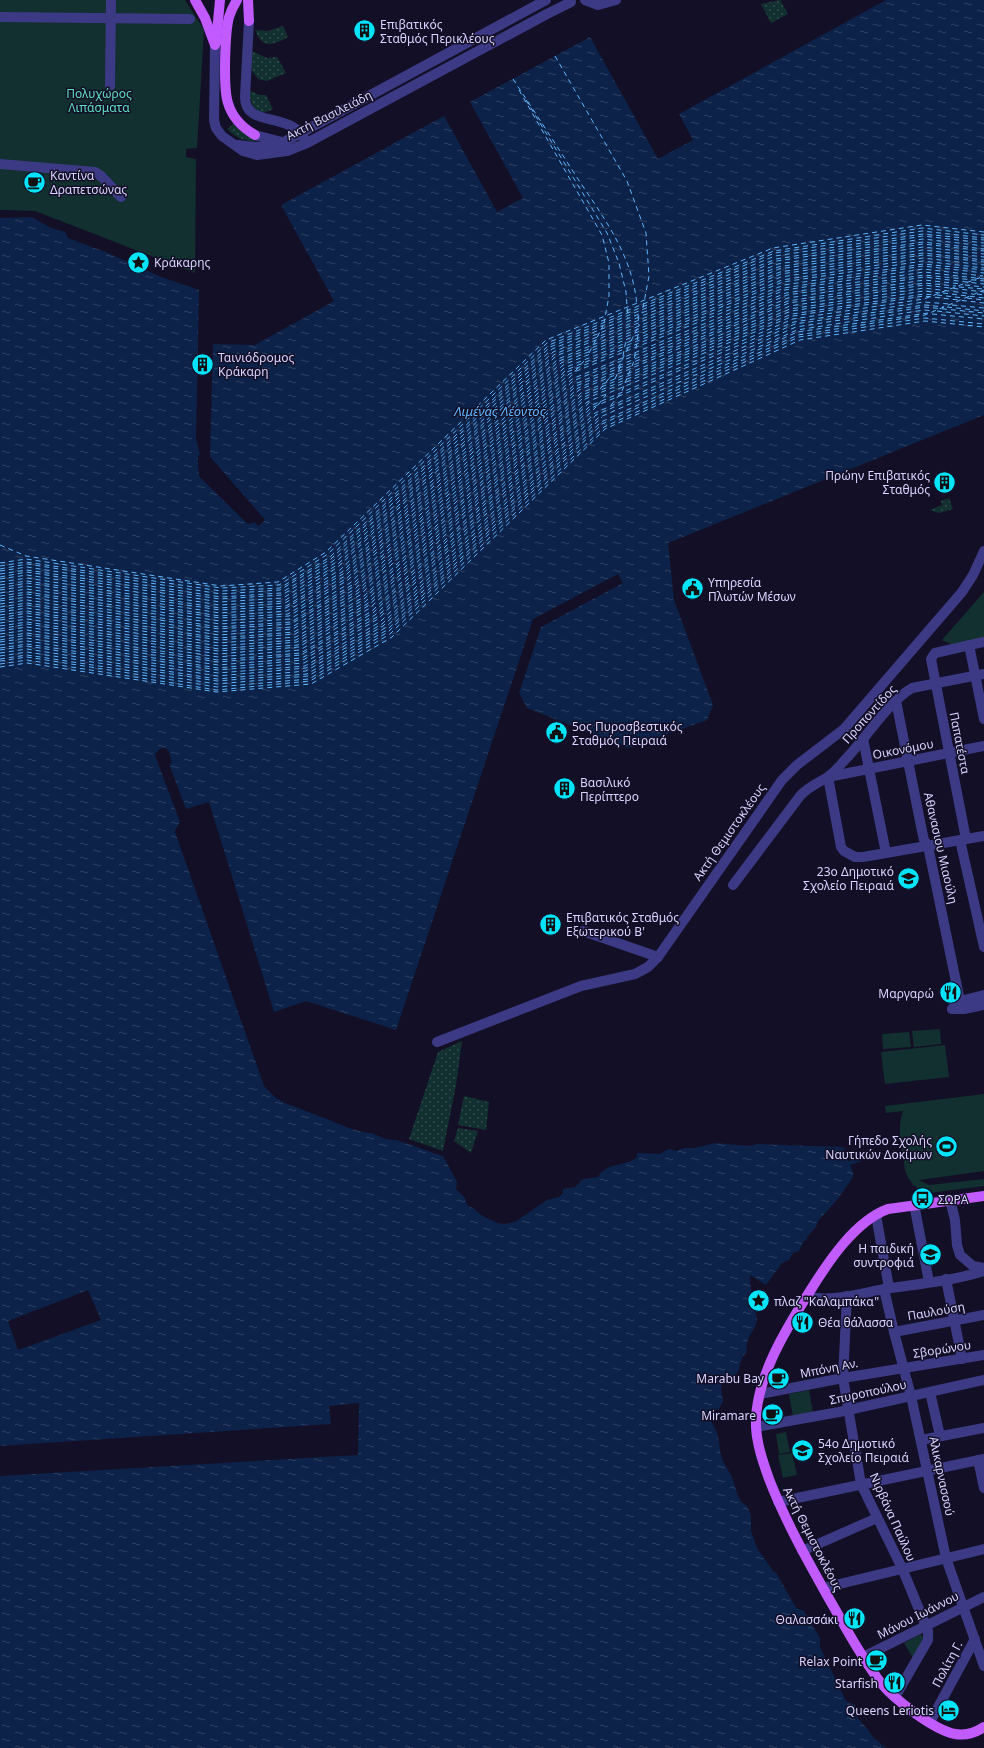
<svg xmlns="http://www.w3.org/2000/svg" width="984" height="1748" viewBox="0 0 984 1748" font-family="'Noto Sans',sans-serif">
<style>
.grass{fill:url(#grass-dots)}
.park{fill:#12302f}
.water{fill:url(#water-ripples);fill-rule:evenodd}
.pier{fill:#130f26}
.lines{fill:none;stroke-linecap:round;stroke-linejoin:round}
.ferry{stroke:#62b6ff;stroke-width:1;stroke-dasharray:5 4;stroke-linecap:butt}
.minor{stroke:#3d3a85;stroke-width:10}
.major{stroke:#c25bff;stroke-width:10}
.labels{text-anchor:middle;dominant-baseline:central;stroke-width:3;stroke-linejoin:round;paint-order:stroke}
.poi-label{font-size:12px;fill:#d9d4ff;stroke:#130f26;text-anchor:start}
.park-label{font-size:12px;fill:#5fe0c0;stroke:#130f26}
.street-label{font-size:12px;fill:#d9d4ff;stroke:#130f26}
.water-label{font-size:13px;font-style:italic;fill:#62b6ff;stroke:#130f26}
</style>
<defs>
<pattern id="grass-dots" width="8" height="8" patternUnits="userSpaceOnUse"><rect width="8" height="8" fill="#12302f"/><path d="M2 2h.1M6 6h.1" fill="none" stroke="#344d4e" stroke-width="1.8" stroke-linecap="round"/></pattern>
<pattern id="water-ripples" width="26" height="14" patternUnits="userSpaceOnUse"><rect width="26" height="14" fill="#0c2248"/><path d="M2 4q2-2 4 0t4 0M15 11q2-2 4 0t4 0" fill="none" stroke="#2f4163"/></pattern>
</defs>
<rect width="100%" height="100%" fill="#130f26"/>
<g class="grass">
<path d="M 780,0 L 788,14 L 771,23 L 761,4 Z"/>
<path d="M 283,26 L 288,37 C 273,45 263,50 255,30 L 268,31 Z"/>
<path d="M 252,51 L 267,58 L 277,57 L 286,73 L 267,81 L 258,79 L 251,69 Z"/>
<path d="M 249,90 L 259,95 L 266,95 L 273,109 C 254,119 251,105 249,90 Z"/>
<path d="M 233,124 L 245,134 L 256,141 C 244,142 235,137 227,129 Z"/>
<path d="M 949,498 L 953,509 L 939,513 L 930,510 L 942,505 L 941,501 Z"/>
<path d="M 462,1041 L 456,1085 L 443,1151 L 409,1139 L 438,1052 Z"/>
<path d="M 464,1096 L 489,1102 L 486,1130 L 458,1125 Z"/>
<path d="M 458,1128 L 478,1131 L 471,1153 L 454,1141 Z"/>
</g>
<g class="park">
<path d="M 0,0 L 185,0 L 204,30 L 197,148 L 186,149 L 186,157 L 196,159 L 195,273 L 35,211 L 0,210 Z"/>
<path d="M 984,592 L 984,640 L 955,646 L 942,640 Z"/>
<path d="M 940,1029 L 941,1044 L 914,1047 L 912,1031 Z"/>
<path d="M 909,1032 L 911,1047 L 883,1049 L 882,1034 Z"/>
<path d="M 945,1045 L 949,1077 L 885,1084 L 881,1052 Z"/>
<path d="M 984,1094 L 984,1171 L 919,1180 L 929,1185 L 984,1179 L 984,1186 L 929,1193 C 917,1190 909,1183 905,1170 C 903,1151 896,1129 903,1111 L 886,1113 L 885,1106 Z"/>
<path d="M 809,1390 L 813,1413 L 793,1417 L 789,1394 Z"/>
<path d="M 786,1432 L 790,1452 L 779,1454 L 776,1434 Z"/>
<path d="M 792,1453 L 797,1475 L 783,1478 L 778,1455 Z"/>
<path d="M 921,1634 L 925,1641 L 913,1658 L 904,1643 Z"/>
</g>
<path class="water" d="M 886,0 L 984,0 L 984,415 L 668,543 L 674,600 L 713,705 L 707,720 L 628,748 L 527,708 L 519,693 L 541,627 L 623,583 L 618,574 L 533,619 L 396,1030 L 306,1001 L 274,1012 L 209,802 L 186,809 L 169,764 L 172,763 C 171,760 170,754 168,750 C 163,745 157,750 155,755 L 180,822 L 175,831 L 265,1086 L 276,1098 L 349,1128 L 359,1131 L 372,1133 L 386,1139 L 397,1140 L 443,1156 L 457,1182 L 456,1189 L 465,1198 L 467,1205 L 473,1208 L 481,1215 L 497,1223 L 504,1224 L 515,1222 L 547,1200 L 559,1197 L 563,1193 L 563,1189 L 575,1187 L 583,1179 L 598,1177 C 606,1162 626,1167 637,1157 L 637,1153 L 660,1154 L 669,1149 L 676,1151 L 684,1148 L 695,1148 L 715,1143 L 750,1146 L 757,1144 L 841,1147 L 844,1148 L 848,1161 L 862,1158 L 862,1161 L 850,1165 L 853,1172 L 853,1177 L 837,1200 L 818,1221 L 816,1227 L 807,1237 L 807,1239 L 803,1242 L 799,1251 L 793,1253 L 789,1260 L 782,1263 L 766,1285 L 750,1275 L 750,1283 L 757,1320 C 754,1333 744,1339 747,1352 C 739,1359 741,1368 736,1375 C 733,1380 727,1379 722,1383 L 721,1390 L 723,1401 L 719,1409 L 711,1411 C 710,1425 713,1422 717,1433 C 720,1442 719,1452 723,1461 C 725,1466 729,1471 732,1477 C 736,1486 737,1501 747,1506 L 751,1515 L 751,1531 L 757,1548 L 773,1571 L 777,1574 L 796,1608 L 804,1611 L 820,1638 L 820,1647 L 846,1701 L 855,1705 L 857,1717 L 868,1730 L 873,1737 L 886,1748 L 0,1748 L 0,1476 L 358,1455 L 359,1403 L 329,1406 L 331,1424 L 0,1446 L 0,218 L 32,217 L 51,228 L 65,232 L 68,238 L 108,253 L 161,277 L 199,290 L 196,439 L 200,455 L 198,456 L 199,476 L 248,524 L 255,522 L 258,526 L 265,520 L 210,457 L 213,344 L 255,345 L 334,301 L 281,205 L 444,116 L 497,212 L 523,198 L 470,102 L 590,37 L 658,159 L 693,140 L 679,114 ZM 88,1290 L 101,1320 L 18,1350 L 8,1321 Z"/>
<g class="pier">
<path d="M 200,455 L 201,475 L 249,522 L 255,520 L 258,523 L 262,520 L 209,458 L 210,457 L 265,520 L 258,526 L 255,522 L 248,524 L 199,476 L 198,456 Z"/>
<path d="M 180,822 L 182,823 L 177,831 L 261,1073 L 272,1092 L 285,1101 L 350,1126 L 372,1131 L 387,1137 L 398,1138 L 435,1151 L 443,1154 L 443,1156 L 397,1140 L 386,1139 L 372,1133 L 359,1131 L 285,1103 L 276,1098 L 264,1086 L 175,831 Z"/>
</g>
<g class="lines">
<g class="ferry">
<path d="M 555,56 L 627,181 L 646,233 L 649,276 L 642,313"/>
<path d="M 513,79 C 534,111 555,143 576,176 C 603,217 633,255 637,306"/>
<path d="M 519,90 L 602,235 L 609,263 L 609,296 L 604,323"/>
<path d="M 526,100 L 607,233 L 619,263 L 626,292 L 628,319"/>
<path d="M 965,285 L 984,287"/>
<path d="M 959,287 L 984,289"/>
<path d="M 943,293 L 984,298"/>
<path d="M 977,294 L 984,295"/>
<path d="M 937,295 L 964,298"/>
<path d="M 967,298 L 984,300"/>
<path d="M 952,305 L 984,308"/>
<path d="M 947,307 L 984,311"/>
<path d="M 937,311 L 984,316"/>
<path d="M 932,314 L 984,319"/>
<path d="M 638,315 L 639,326"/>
<path d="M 631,341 L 638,327"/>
<path d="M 589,353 L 603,326"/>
<path d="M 623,356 L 626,340"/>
<path d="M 618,368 L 630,344"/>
<path d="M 615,379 L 621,365"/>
<path d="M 625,383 L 634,361 L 638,335"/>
<path d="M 600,389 L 612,375"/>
<path d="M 598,405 L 606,395"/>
<path d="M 611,405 L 621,393 L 624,386"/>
<path d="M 0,545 L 26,556 L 221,586 L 278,582 L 326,552 L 546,340 L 773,248 L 922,225 L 984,232"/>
<path d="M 0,563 L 26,559 L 221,588 L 279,585 L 328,554 L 547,343 L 774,251 L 922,228 L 984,235"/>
<path d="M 0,566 L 26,562 L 221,591 L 280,588 L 330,557 L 549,345 L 775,253 L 922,231 L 984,238"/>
<path d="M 0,569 L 27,564 L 221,594 L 280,590 L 331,559 L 550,347 L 775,256 L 923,234 L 984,240"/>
<path d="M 0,571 L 27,567 L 221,597 L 281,593 L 333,561 L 552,349 L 776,259 L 923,236 L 984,243"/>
<path d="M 0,574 L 27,570 L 220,599 L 282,595 L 335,563 L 553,352 L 777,261 L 923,239 L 984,246"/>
<path d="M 0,577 L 27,572 L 220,602 L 283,598 L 337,565 L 555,354 L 778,264 L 923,242 L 984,249"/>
<path d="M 0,579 L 27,575 L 220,605 L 284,601 L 338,567 L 556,356 L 778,267 L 923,244 L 984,251"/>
<path d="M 0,582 L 27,578 L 220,608 L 285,603 L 340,570 L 558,359 L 779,269 L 923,247 L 984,254"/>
<path d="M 0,585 L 27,581 L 220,610 L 286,606 L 342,572 L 559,361 L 780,272 L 923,250 L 984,257"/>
<path d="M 0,588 L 27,583 L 220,613 L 286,608 L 343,574 L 561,363 L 781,274 L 923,253 L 984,260"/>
<path d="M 0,590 L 27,586 L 220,616 L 287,611 L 345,576 L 563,365 L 781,277 L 923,255 L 984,262"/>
<path d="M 0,593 L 27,589 L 220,618 L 288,614 L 347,578 L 564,368 L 782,280 L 923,258 L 984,265"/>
<path d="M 0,596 L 27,592 L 220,621 L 289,616 L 348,580 L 566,370 L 783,282 L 923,261 L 984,268"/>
<path d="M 0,599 L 27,594 L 220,624 L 290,619 L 350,583 L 567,372 L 784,285 L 923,264 L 984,270"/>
<path d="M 0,601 L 27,597 L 219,627 L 291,622 L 352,585 L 569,374 L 784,288 L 923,266 L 984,273"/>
<path d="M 0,604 L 27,600 L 219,629 L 291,624 L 353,587 L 570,377 L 584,361"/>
<path d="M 0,607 L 27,603 L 219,632 L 292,627 L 355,589 L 572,379 L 785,290 L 923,269 L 983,276"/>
<path d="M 0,610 L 27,605 L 219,635 L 293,629 L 357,591 L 573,381 L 786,293 L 924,272 L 984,279"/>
<path d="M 0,612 L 27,608 L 219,638 L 294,632 L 358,593 L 575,384 L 787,295 L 924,275 L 984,281"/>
<path d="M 0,615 L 27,611 L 219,640 L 295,634 L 360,595 L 576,386 L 788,298 L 924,277 L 984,284"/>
<path d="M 0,618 L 27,613 L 219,643 L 296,637 L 362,598 L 578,388 L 788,301 L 924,280 L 962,284"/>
<path d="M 0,620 L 27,616 L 219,646 L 296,640 L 363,600 L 579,390 L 789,303 L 924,283 L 956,286"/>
<path d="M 0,623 L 27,619 L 219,649 L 297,642 L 365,602 L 581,393 L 790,306 L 924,285 L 984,292"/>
<path d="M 0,626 L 27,622 L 218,651 L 298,645 L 367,604 L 582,395 L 790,309 L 924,288 L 973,294"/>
<path d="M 0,629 L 27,624 L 218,654 L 299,647 L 368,606 L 584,397 L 791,311 L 924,291 L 940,293"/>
<path d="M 0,631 L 27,627 L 218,657 L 300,650 L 370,608 L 585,399 L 792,314 L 924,294 L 934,295"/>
<path d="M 0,634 L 27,630 L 218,660 L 301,653 L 372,611 L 587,402 L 793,316 L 924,296 L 984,303"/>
<path d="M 0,637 L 27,633 L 218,662 L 301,655 L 373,613 L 591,401"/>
<path d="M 0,640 L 27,635 L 218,665 L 302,658 L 375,615 L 590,406 L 793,319 L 924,299 L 984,276"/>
<path d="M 0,642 L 27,638 L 218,668 L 303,660 L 377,617 L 591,408 L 794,322 L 924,302 L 949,304"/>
<path d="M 0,645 L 27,641 L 218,670 L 304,663 L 378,619 L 596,407"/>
<path d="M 0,648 L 27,644 L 218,673 L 305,666 L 380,622 L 595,413 L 795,324 L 924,305 L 944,307"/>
<path d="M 0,650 L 27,646 L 218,676 L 306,668 L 382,624 L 596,415 L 796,327 L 924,307 L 984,313"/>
<path d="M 0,653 L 27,649 L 217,679 L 306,671 L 383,626 L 598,418 L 797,330 L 924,310 L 934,311"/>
<path d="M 0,656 L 27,652 L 217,681 L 307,674 L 385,628 L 602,417"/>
<path d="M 0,659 L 27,655 L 217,684 L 308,676 L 387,630 L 601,422 L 797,332 L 928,313"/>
<path d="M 0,661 L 27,657 L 217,687 L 309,679 L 388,632 L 602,424 L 798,335 L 925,315 L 984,290"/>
<path d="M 0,664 L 27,660 L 217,690 L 310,681 L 390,634 L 604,427 L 799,337 L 925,318 L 984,324"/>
<path d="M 0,667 L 27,663 L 217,692 L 311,684 L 392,637 L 605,429 L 800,340 L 925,321 L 984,327"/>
</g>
<g class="minor">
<path d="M 585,0 L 598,5 L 616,0"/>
<path d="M 0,17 L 190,19"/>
<path d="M 249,21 L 245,97 C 245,128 288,111 304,138"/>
<path d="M 215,45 L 214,120 L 216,128 L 222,136 L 243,151 L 257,155 L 287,151 L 307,143 L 547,14 L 571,2"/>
<path d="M 110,86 L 111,0"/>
<path d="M 255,135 L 282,142"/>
<path d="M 238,145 C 254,148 268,148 284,142 L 546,0"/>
<path d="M 0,164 L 95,172 L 101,176 L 121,197"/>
<path d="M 969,645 L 984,719"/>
<path d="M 896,701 L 922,831 L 924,840 L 928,846 L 960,1001"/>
<path d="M 863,739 L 886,853"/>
<path d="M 828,777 L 841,847 L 844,851 L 855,857 L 863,857 L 984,836"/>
<path d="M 828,777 L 984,746"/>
<path d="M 966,839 L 931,659 L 935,653 L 984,642"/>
<path d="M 960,840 L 984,947"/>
<path d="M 733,885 L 800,796 C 808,787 818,783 828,777 C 833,773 839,767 843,762 C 865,740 887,703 912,688 L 984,674"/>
<path d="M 583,931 L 658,957"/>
<path d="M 952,1009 L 960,1001 L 984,995"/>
<path d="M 952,1009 L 964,1009 L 984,1005"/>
<path d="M 437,1042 L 581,986 L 635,974 L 648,967 L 658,957 L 782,780 L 797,765 L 844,729 L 962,592 L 973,575 L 984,551"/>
<path d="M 950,1200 L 955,1220 L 957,1245 L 960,1255 L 973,1266 L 984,1268"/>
<path d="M 914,1204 L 929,1282"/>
<path d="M 876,1215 L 889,1288"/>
<path d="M 946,1279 L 962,1359"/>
<path d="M 884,1289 L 894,1332 L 911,1396 L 946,1558 L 984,1666"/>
<path d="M 807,1296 C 829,1303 862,1293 885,1289 C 918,1284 952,1281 984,1271"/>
<path d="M 847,1296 L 843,1378 L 861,1484 L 902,1568 L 928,1631 L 928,1640 L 895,1697"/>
<path d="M 894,1332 L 984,1315"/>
<path d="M 930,1392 L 940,1436"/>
<path d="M 760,1394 L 843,1378 L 984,1355"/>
<path d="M 756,1427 L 839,1412 L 984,1380"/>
<path d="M 921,1440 L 984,1428"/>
<path d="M 978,1460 L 984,1488"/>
<path d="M 778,1502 L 984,1459"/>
<path d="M 802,1551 L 877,1518"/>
<path d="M 823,1588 L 984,1549"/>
<path d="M 863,1657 L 984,1597"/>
<path d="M 930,1722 L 975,1639"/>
</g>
<g class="major">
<path d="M 195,0 L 205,18 L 215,45"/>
<path d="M 237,0 C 234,5 231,11 229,17 C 225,32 223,88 228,103 C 232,117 243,128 255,135"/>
<path d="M 248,0 L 249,21"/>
<path d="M 216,43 L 220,0"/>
<path d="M 984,1196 L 888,1209 C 855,1221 828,1262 810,1291 C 786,1329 754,1380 756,1427 C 757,1445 763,1462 769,1479 C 785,1520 806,1558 828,1597 C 845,1626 860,1656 881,1683 C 895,1700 934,1730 955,1734 C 966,1736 975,1733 984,1727"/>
</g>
</g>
<defs>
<symbol id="building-disc" viewBox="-11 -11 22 22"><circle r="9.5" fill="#00e5ff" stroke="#130f26"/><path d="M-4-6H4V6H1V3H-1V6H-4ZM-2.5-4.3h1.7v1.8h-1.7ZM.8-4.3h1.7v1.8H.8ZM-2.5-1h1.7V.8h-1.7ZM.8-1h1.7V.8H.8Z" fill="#111"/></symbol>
<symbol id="cafe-disc" viewBox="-11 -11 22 22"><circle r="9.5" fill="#00e5ff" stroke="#130f26"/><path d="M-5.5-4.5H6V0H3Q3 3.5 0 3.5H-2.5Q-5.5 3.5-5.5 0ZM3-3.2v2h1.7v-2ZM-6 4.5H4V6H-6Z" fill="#111"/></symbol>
<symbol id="sight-disc" viewBox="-11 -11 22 22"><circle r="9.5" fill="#00e5ff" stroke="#130f26"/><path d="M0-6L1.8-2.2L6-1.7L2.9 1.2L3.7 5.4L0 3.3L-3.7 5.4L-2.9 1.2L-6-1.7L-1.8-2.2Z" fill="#111"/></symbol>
<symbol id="civic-disc" viewBox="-11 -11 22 22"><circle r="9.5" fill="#00e5ff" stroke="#130f26"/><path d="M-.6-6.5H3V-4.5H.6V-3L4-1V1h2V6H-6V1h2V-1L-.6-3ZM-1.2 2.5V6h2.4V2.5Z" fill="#111"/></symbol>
<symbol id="school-disc" viewBox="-11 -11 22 22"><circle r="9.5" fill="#00e5ff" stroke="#130f26"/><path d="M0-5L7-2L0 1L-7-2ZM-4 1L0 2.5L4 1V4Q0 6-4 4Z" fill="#111"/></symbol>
<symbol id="restaurant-disc" viewBox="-11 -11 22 22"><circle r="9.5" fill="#00e5ff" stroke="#130f26"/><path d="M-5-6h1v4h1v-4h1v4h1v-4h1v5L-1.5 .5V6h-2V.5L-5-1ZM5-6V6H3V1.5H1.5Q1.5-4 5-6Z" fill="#111"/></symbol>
<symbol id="stadium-disc" viewBox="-11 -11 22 22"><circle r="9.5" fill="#00e5ff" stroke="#130f26"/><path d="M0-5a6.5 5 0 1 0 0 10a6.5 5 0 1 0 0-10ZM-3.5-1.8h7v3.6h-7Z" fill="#111"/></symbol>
<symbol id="bus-disc" viewBox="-11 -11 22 22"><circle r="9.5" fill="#00e5ff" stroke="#130f26"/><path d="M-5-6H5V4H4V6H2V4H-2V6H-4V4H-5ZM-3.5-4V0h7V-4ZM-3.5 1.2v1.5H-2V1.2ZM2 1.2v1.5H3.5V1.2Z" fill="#111"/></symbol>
<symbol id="hotel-disc" viewBox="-11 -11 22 22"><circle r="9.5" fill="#00e5ff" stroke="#130f26"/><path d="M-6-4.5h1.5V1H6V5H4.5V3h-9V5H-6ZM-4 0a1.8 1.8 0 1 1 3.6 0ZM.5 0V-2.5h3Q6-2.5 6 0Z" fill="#111"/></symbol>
</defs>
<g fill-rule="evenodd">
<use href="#building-disc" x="352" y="18" width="25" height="25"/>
<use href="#cafe-disc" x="22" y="170" width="25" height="25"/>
<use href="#sight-disc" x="126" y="250" width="25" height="25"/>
<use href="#building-disc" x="190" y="352" width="25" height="25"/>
<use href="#building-disc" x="932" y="470" width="25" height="25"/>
<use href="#civic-disc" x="680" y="576" width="25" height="25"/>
<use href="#civic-disc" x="544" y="720" width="25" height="25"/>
<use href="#building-disc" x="552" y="776" width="25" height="25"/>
<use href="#school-disc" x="896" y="866" width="25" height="25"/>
<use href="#building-disc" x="538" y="912" width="25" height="25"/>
<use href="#restaurant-disc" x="938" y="980" width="25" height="25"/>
<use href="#stadium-disc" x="934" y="1134" width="25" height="25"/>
<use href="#bus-disc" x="910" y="1186" width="25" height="25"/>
<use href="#school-disc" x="918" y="1242" width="25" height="25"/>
<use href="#sight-disc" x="746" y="1288" width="25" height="25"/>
<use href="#restaurant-disc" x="790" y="1310" width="25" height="25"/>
<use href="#cafe-disc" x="766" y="1366" width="25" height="25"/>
<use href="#cafe-disc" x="760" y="1402" width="25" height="25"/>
<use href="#school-disc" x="790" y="1438" width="25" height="25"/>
<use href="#restaurant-disc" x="842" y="1606" width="25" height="25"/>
<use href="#cafe-disc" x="864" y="1648" width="25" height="25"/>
<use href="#restaurant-disc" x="882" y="1670" width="25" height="25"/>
<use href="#hotel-disc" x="936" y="1698" width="25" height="25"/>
</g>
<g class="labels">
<g class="poi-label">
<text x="380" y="24">Επιβατικός<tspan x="380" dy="14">Σταθμός Περικλέους</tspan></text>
<text x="50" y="175">Καντίνα<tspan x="50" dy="14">Δραπετσώνας</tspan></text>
<text x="154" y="262">Κράκαρης</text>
<text x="218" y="357">Ταινιόδρομος<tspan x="218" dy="14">Κράκαρη</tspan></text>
<text x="930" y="475" text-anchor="end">Πρώην Επιβατικός<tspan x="930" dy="14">Σταθμός</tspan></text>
<text x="708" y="582">Υπηρεσία<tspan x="708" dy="14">Πλωτών Μέσων</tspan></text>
<text x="572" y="726">5ος Πυροσβεστικός<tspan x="572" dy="14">Σταθμός Πειραιά</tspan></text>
<text x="580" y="782">Βασιλικό<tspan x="580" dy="14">Περίπτερο</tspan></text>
<text x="894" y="871" text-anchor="end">23ο Δημοτικό<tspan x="894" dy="14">Σχολείο Πειραιά</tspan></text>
<text x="566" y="917">Επιβατικός Σταθμός<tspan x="566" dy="14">Εξωτερικού Β'</tspan></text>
<text x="934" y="993" text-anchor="end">Μαργαρώ</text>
<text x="932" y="1140" text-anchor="end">Γήπεδο Σχολής<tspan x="932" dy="14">Ναυτικών Δοκίμων</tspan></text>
<text x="938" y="1199">ΣΩΡΑ</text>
<text x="914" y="1248" text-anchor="end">Η παιδική<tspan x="914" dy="14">συντροφιά</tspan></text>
<text x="774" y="1301">πλαζ "Καλαμπάκα"</text>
<text x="818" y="1322">Θέα θάλασσα</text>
<text x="764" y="1378" text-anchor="end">Marabu Bay</text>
<text x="756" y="1415" text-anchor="end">Miramare</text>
<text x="818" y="1443">54ο Δημοτικό<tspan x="818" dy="14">Σχολείο Πειραιά</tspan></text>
<text x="838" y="1619" text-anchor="end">Θαλασσάκι</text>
<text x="862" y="1661" text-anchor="end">Relax Point</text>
<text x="878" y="1683" text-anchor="end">Starfish</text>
<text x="934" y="1710" text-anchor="end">Queens Leriotis</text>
</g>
<g class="park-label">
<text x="99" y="93">Πολυχώρος<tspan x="99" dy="14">Λιπάσματα</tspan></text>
</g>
<g class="street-label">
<text transform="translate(329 115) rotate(-27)">Ακτή Βασιλειάδη</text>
<text transform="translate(869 714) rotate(-48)">Προποντίδος</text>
<text transform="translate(960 743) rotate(79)">Παπατέστα</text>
<text transform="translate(903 749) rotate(-11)">Οικονόμου</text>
<text transform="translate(729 832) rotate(-55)">Ακτή Θεμιστοκλέους</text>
<text transform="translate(941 848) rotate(77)">Αθανασιου Μιαούλη</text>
<text transform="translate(936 1311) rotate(-10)">Παυλούση</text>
<text transform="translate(942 1349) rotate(-9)">Σβορώνου</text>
<text transform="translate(829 1368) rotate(-11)">Μπόνη Αν.</text>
<text transform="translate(868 1392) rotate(-12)">Σπυροπούλου</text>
<text transform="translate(942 1476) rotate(78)">Αλικαρνασσού</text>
<text transform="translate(893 1517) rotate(66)">Νιρβάνα Παύλου</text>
<text transform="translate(813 1539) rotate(63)">Ακτή Θεμιστοκλέους</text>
<text transform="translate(918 1615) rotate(-27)">Μάνου Ιωάννου</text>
<text transform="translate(947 1664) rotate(-62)">Πολίτη Γ.</text>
</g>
<g class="water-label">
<text x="500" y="411">Λιμένας Λέοντος</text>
</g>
</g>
</svg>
